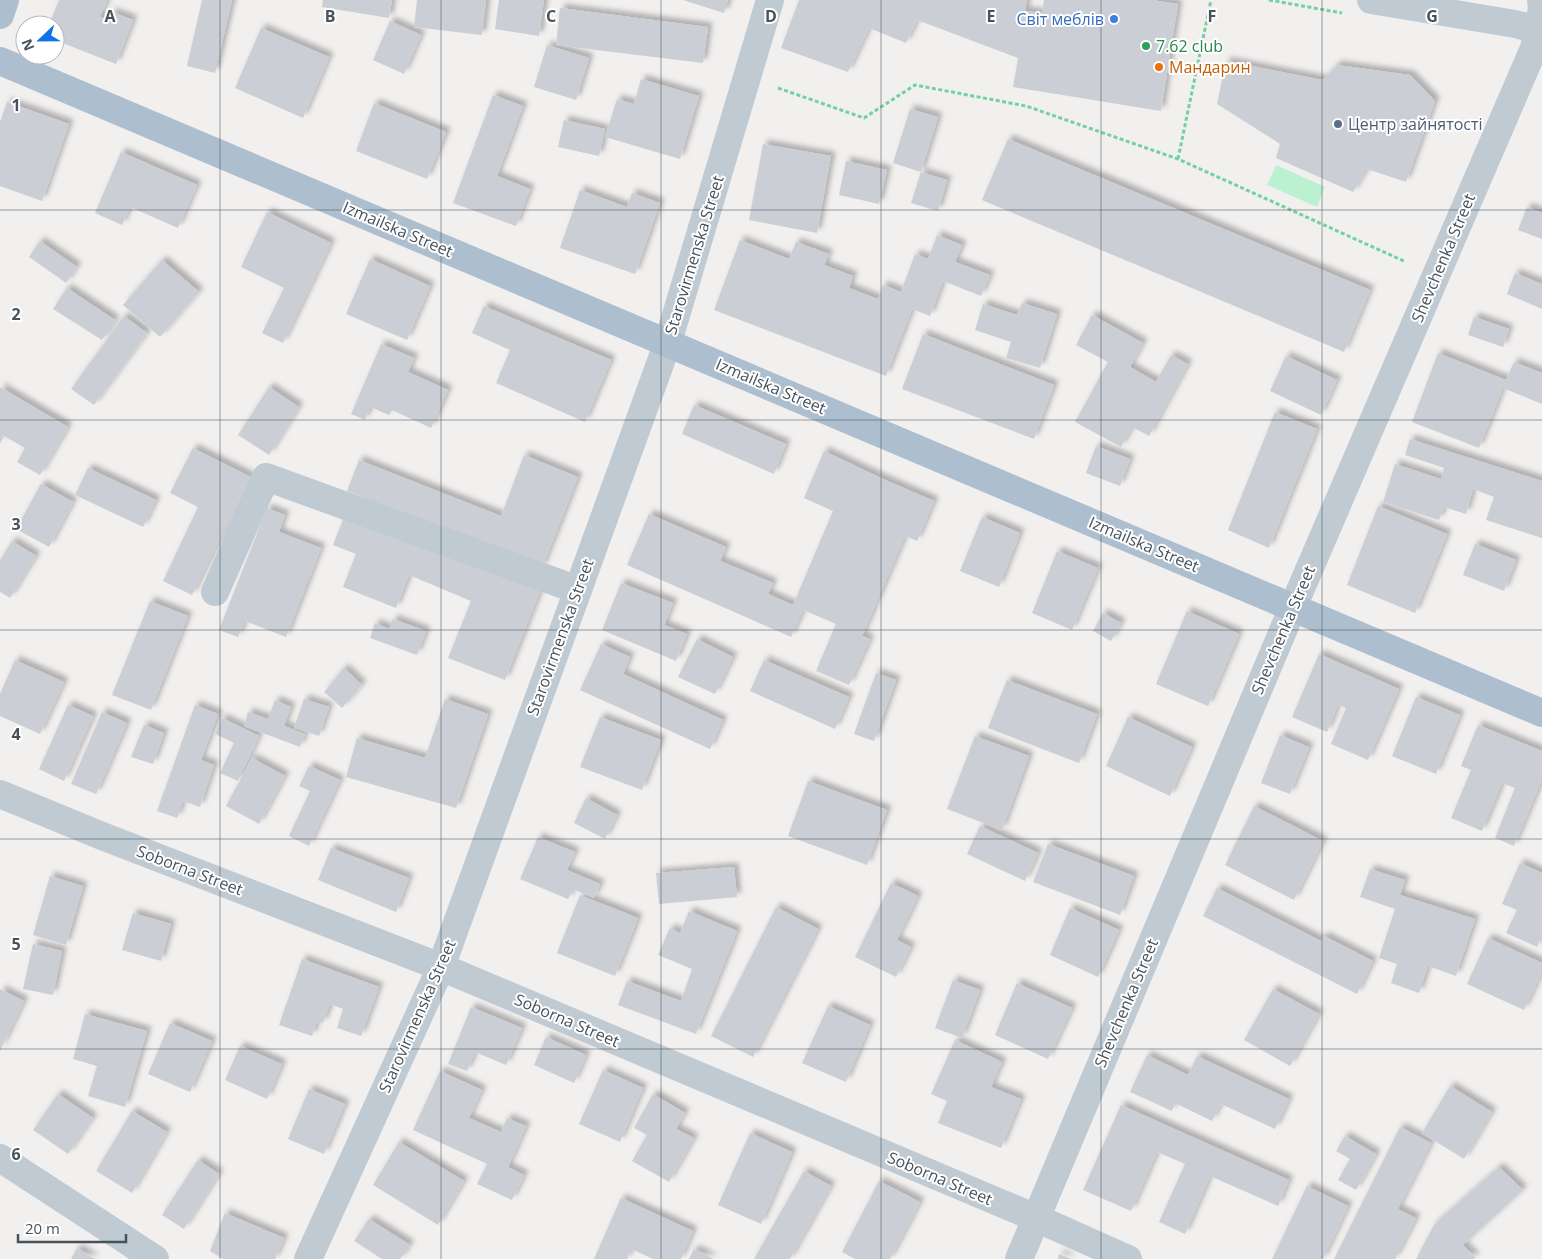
<svg xmlns="http://www.w3.org/2000/svg" width="1542" height="1259" viewBox="0 0 1542 1259" font-family="'Open Sans',sans-serif">
<style>
.green{fill:#bbf1d0}
.building{fill:#cbced4;filter:url(#shadow)}
.lines{fill:none;stroke-linecap:round;stroke-linejoin:round}
.path{stroke:#72d1a1;stroke-width:3;stroke-dasharray:4 2.5;stroke-linecap:butt}
.minor{stroke:#bfcad2;stroke-width:28}
.major{stroke:#adbfcf;stroke-width:28}
.grid{fill:none;stroke:#46535d;stroke-width:1;stroke-opacity:0.55}
.shop-dot{fill:#3f7fe0;stroke:#fff;stroke-width:2}
.leisure-dot{fill:#2e9e5b;stroke:#fff;stroke-width:2}
.food-dot{fill:#e8710a;stroke:#fff;stroke-width:2}
.service-dot{fill:#5c6f8a;stroke:#fff;stroke-width:2}
.labels{text-anchor:middle;dominant-baseline:central;stroke-width:4;stroke-linejoin:round;paint-order:stroke}
.shop-label{font-size:16px;fill:#366cbe;stroke:#fff;text-anchor:end}
.leisure-label{font-size:16px;fill:#27864d;stroke:#fff;text-anchor:start}
.food-label{font-size:16px;fill:#c56008;stroke:#fff;text-anchor:start}
.service-label{font-size:16px;fill:#4e5e75;stroke:#fff;text-anchor:start}
.street-label{font-size:16px;fill:#46535d;stroke:#fff}
.grid-label{font-size:16px;text-anchor:middle;font-weight:bold;fill:#46535d;stroke:#fff;stroke-width:4;stroke-linejoin:round;paint-order:stroke}
</style>
<defs>
<filter id="shadow"><feDropShadow dx="4.5" dy="-4.5" stdDeviation="2.5" flood-color="#0004"/></filter>
</defs>
<rect width="100%" height="100%" fill="#f2efef"/>
<path class="green" d="M 1276,165 L 1325,187 L 1317,207 L 1267,185 Z"/>
<g class="building">
<path d="M 59,0 L 107,0 L 100,17 L 109,20 L 112,12 L 133,20 L 116,64 L 55,40 L 55,25 L 49,25 Z"/>
<path d="M 202,0 L 232,0 L 215,73 L 187,66 Z"/>
<path d="M 323,0 L 392,0 L 389,18 L 322,7 Z"/>
<path d="M 417,0 L 486,0 L 482,35 L 414,27 Z"/>
<path d="M 499,0 L 544,0 L 539,36 L 495,29 Z"/>
<path d="M 683,0 L 728,0 L 724,13 Z"/>
<path d="M 799,0 L 1027,0 L 1025,11 L 1042,13 L 1044,0 L 1151,0 L 1178,4 L 1161,111 L 1013,87 L 1018,58 L 917,20 L 906,43 L 869,28 L 848,72 L 781,48 Z"/>
<path d="M 560,8 L 708,27 L 703,63 L 556,45 Z"/>
<path d="M 390,21 L 421,35 L 404,74 L 373,60 Z"/>
<path d="M 261,28 L 329,57 L 303,118 L 235,88 Z"/>
<path d="M 547,45 L 589,58 L 576,100 L 534,87 Z"/>
<path d="M 1226,61 L 1323,80 L 1337,65 L 1410,75 L 1435,101 L 1406,182 L 1367,169 L 1353,192 L 1276,158 L 1280,144 L 1217,104 Z"/>
<path d="M 641,79 L 699,96 L 680,159 L 605,137 L 617,99 L 634,104 Z"/>
<path d="M 493,95 L 523,106 L 497,176 L 530,189 L 516,226 L 453,203 Z"/>
<path d="M 7,102 L 69,124 L 42,201 L 0,186 L 0,122 Z"/>
<path d="M 374,103 L 446,132 L 427,179 L 356,151 Z"/>
<path d="M 910,109 L 938,117 L 921,172 L 893,163 Z"/>
<path d="M 564,120 L 605,129 L 599,156 L 558,147 Z"/>
<path d="M 1008,139 L 1370,290 L 1344,352 L 982,200 Z"/>
<path d="M 763,144 L 831,156 L 817,233 L 749,220 Z"/>
<path d="M 121,152 L 197,185 L 178,228 L 130,207 L 122,225 L 95,213 Z"/>
<path d="M 846,161 L 887,170 L 879,204 L 839,195 Z"/>
<path d="M 921,172 L 947,180 L 938,211 L 911,203 Z"/>
<path d="M 580,190 L 627,207 L 632,193 L 660,203 L 635,274 L 560,248 Z"/>
<path d="M 1527,207 L 1542,213 L 1542,239 L 1518,230 Z"/>
<path d="M 267,212 L 331,243 L 283,343 L 262,333 L 284,288 L 241,267 Z"/>
<path d="M 937,235 L 962,245 L 955,262 L 990,275 L 981,296 L 943,281 L 930,316 L 912,309 L 886,376 L 714,310 L 740,240 L 789,259 L 796,242 L 829,254 L 824,265 L 853,276 L 849,288 L 878,299 L 883,285 L 901,292 L 915,254 L 928,259 Z"/>
<path d="M 40,241 L 77,267 L 66,283 L 29,257 Z"/>
<path d="M 370,259 L 430,286 L 407,340 L 346,314 Z"/>
<path d="M 162,260 L 199,292 L 160,337 L 123,305 Z"/>
<path d="M 1515,273 L 1542,284 L 1542,309 L 1507,294 Z"/>
<path d="M 67,288 L 115,320 L 102,340 L 53,309 Z"/>
<path d="M 1022,303 L 1057,314 L 1040,368 L 1006,358 L 1011,342 L 975,330 L 983,304 L 1017,315 Z"/>
<path d="M 484,306 L 611,360 L 585,422 L 496,383 L 510,350 L 472,333 Z"/>
<path d="M 1092,315 L 1143,343 L 1130,367 L 1156,382 L 1171,355 L 1188,364 L 1149,436 L 1132,427 L 1121,447 L 1075,422 L 1108,362 L 1076,345 Z"/>
<path d="M 124,316 L 147,333 L 94,405 L 71,389 Z"/>
<path d="M 1474,317 L 1509,329 L 1503,347 L 1468,335 Z"/>
<path d="M 923,334 L 1054,385 L 1034,439 L 902,389 Z"/>
<path d="M 381,344 L 414,358 L 408,372 L 448,390 L 431,428 L 392,410 L 389,415 L 370,407 L 365,420 L 351,414 Z"/>
<path d="M 1438,353 L 1506,380 L 1514,362 L 1542,373 L 1542,404 L 1503,388 L 1479,448 L 1412,422 Z"/>
<path d="M 1286,356 L 1337,380 L 1321,415 L 1270,391 Z"/>
<path d="M 0,387 L 68,427 L 40,475 L 17,462 L 25,448 L 4,436 L 0,444 Z"/>
<path d="M 269,387 L 299,407 L 269,455 L 238,435 Z"/>
<path d="M 694,405 L 786,444 L 774,474 L 682,434 Z"/>
<path d="M 1275,412 L 1317,429 L 1269,548 L 1228,530 Z"/>
<path d="M 1410,439 L 1542,481 L 1542,538 L 1486,520 L 1494,497 L 1473,489 L 1466,514 L 1444,507 L 1439,520 L 1383,502 L 1395,464 L 1441,479 L 1444,468 L 1405,455 Z"/>
<path d="M 1096,446 L 1130,459 L 1120,486 L 1086,473 Z"/>
<path d="M 193,448 L 251,477 L 192,595 L 163,581 L 198,507 L 170,493 Z"/>
<path d="M 824,451 L 883,479 L 934,501 L 917,541 L 905,536 L 862,636 L 870,639 L 849,685 L 816,671 L 836,624 L 803,610 L 791,637 L 627,565 L 649,514 L 726,547 L 720,561 L 773,583 L 768,594 L 793,605 L 833,511 L 804,498 Z"/>
<path d="M 524,455 L 578,477 L 542,568 L 347,491 L 359,460 L 501,516 Z"/>
<path d="M 88,468 L 156,500 L 143,527 L 75,495 Z"/>
<path d="M 41,484 L 73,502 L 49,547 L 16,529 Z"/>
<path d="M 1378,506 L 1447,534 L 1415,613 L 1347,585 Z"/>
<path d="M 267,508 L 285,515 L 279,532 L 321,548 L 286,637 L 245,621 L 238,637 L 219,630 Z"/>
<path d="M 346,512 L 540,591 L 505,680 L 448,658 L 471,601 L 409,575 L 396,608 L 343,587 L 356,554 L 333,545 Z"/>
<path d="M 982,517 L 1020,533 L 999,587 L 960,571 Z"/>
<path d="M 12,541 L 36,556 L 10,598 L 0,592 L 0,560 Z"/>
<path d="M 1475,544 L 1516,560 L 1504,591 L 1463,575 Z"/>
<path d="M 1057,551 L 1098,568 L 1072,630 L 1032,613 Z"/>
<path d="M 621,583 L 673,603 L 664,625 L 687,634 L 676,661 L 602,630 Z"/>
<path d="M 150,601 L 188,616 L 151,710 L 112,695 Z"/>
<path d="M 1187,611 L 1239,634 L 1208,706 L 1156,684 Z"/>
<path d="M 1103,613 L 1121,623 L 1111,641 L 1093,631 Z"/>
<path d="M 393,619 L 426,631 L 417,655 L 370,638 L 375,623 L 389,629 Z"/>
<path d="M 697,639 L 733,657 L 715,694 L 678,677 Z"/>
<path d="M 601,644 L 630,657 L 623,674 L 723,720 L 710,749 L 580,690 Z"/>
<path d="M 1319,654 L 1399,689 L 1368,760 L 1331,744 L 1346,708 L 1338,705 L 1327,732 L 1292,717 Z"/>
<path d="M 15,660 L 64,682 L 40,734 L 0,716 L 0,694 Z"/>
<path d="M 764,660 L 849,697 L 835,729 L 750,691 Z"/>
<path d="M 344,668 L 362,685 L 342,708 L 324,692 Z"/>
<path d="M 876,673 L 896,680 L 874,741 L 854,734 Z"/>
<path d="M 1007,680 L 1097,714 L 1079,763 L 988,728 Z"/>
<path d="M 1416,697 L 1460,715 L 1436,774 L 1392,756 Z"/>
<path d="M 304,699 L 329,707 L 319,736 L 294,728 Z"/>
<path d="M 445,699 L 488,714 L 456,808 L 346,777 L 357,738 L 425,758 Z"/>
<path d="M 275,700 L 291,707 L 284,726 L 305,734 L 300,747 L 244,726 L 248,712 L 268,719 Z"/>
<path d="M 68,705 L 93,716 L 64,781 L 39,769 Z"/>
<path d="M 195,705 L 218,714 L 201,760 L 214,765 L 200,807 L 183,801 L 177,818 L 157,811 Z"/>
<path d="M 102,712 L 127,723 L 96,794 L 71,784 Z"/>
<path d="M 600,717 L 661,740 L 642,790 L 580,767 Z"/>
<path d="M 1128,717 L 1192,747 L 1170,796 L 1106,766 Z"/>
<path d="M 222,718 L 259,736 L 238,781 L 220,773 L 234,743 L 215,734 Z"/>
<path d="M 144,725 L 164,733 L 153,764 L 131,757 Z"/>
<path d="M 1478,725 L 1542,751 L 1542,779 L 1514,846 L 1495,838 L 1515,788 L 1502,783 L 1482,831 L 1451,818 L 1471,770 L 1461,766 Z"/>
<path d="M 1280,735 L 1309,747 L 1290,794 L 1261,783 Z"/>
<path d="M 975,736 L 1029,756 L 1002,830 L 947,809 Z"/>
<path d="M 252,758 L 285,776 L 259,824 L 226,806 Z"/>
<path d="M 309,766 L 340,780 L 309,846 L 289,836 L 310,791 L 299,786 Z"/>
<path d="M 808,781 L 887,810 L 867,865 L 788,836 Z"/>
<path d="M 586,798 L 617,815 L 605,839 L 574,823 Z"/>
<path d="M 1254,806 L 1323,841 L 1294,900 L 1225,865 Z"/>
<path d="M 980,826 L 1038,853 L 1025,881 L 967,854 Z"/>
<path d="M 538,837 L 575,852 L 567,870 L 600,884 L 594,898 L 573,889 L 568,899 L 520,879 Z"/>
<path d="M 1048,844 L 1134,876 L 1120,915 L 1033,882 Z"/>
<path d="M 331,848 L 409,878 L 396,912 L 318,880 Z"/>
<path d="M 1520,863 L 1542,873 L 1542,935 L 1537,947 L 1506,933 L 1517,910 L 1502,904 Z"/>
<path d="M 734,867 L 737,897 L 659,904 L 656,873 Z"/>
<path d="M 1370,869 L 1405,880 L 1400,895 L 1475,919 L 1456,976 L 1428,966 L 1419,993 L 1391,983 L 1397,964 L 1379,958 L 1395,909 L 1360,897 Z"/>
<path d="M 50,876 L 83,886 L 66,945 L 33,935 Z"/>
<path d="M 891,883 L 918,896 L 897,940 L 911,947 L 896,977 L 855,957 Z"/>
<path d="M 1217,888 L 1321,941 L 1324,936 L 1373,961 L 1357,994 L 1203,916 Z"/>
<path d="M 580,895 L 638,918 L 615,976 L 557,953 Z"/>
<path d="M 776,907 L 818,929 L 753,1057 L 711,1036 Z"/>
<path d="M 1070,908 L 1119,930 L 1098,977 L 1050,955 Z"/>
<path d="M 689,911 L 737,931 L 696,1034 L 618,1005 L 627,981 L 681,1001 L 692,969 L 658,955 L 670,928 L 680,933 Z"/>
<path d="M 133,913 L 171,924 L 161,961 L 122,950 Z"/>
<path d="M 1488,938 L 1542,963 L 1542,971 L 1524,1010 L 1467,984 Z"/>
<path d="M 33,944 L 62,951 L 53,995 L 23,989 Z"/>
<path d="M 302,959 L 379,987 L 361,1036 L 337,1028 L 343,1009 L 330,1004 L 323,1023 L 317,1021 L 312,1036 L 279,1025 Z"/>
<path d="M 953,980 L 980,990 L 962,1038 L 935,1028 Z"/>
<path d="M 1017,983 L 1072,1008 L 1048,1059 L 995,1035 Z"/>
<path d="M 0,989 L 24,1001 L 0,1051 Z"/>
<path d="M 1273,989 L 1319,1014 L 1290,1066 L 1244,1040 Z"/>
<path d="M 828,1006 L 870,1025 L 846,1082 L 802,1063 Z"/>
<path d="M 471,1007 L 522,1028 L 506,1065 L 475,1052 L 467,1071 L 448,1064 Z"/>
<path d="M 85,1014 L 147,1031 L 125,1107 L 88,1096 L 97,1066 L 73,1059 Z"/>
<path d="M 170,1023 L 212,1041 L 190,1092 L 148,1074 Z"/>
<path d="M 546,1037 L 586,1055 L 574,1083 L 534,1065 Z"/>
<path d="M 955,1040 L 1002,1062 L 991,1087 L 1021,1099 L 1001,1148 L 938,1123 L 947,1101 L 931,1094 Z"/>
<path d="M 240,1046 L 282,1064 L 267,1099 L 225,1080 Z"/>
<path d="M 1147,1055 L 1188,1075 L 1197,1056 L 1289,1099 L 1275,1129 L 1221,1104 L 1212,1121 L 1175,1103 L 1172,1111 L 1130,1092 Z"/>
<path d="M 603,1070 L 643,1088 L 620,1142 L 579,1124 Z"/>
<path d="M 440,1071 L 482,1090 L 469,1118 L 501,1132 L 507,1118 L 526,1126 L 508,1167 L 524,1175 L 512,1200 L 477,1184 L 487,1164 L 413,1130 Z"/>
<path d="M 1450,1086 L 1492,1112 L 1464,1159 L 1422,1133 Z"/>
<path d="M 309,1089 L 345,1104 L 324,1154 L 288,1139 Z"/>
<path d="M 58,1094 L 93,1118 L 68,1154 L 33,1130 Z"/>
<path d="M 653,1094 L 685,1113 L 676,1129 L 694,1138 L 669,1182 L 632,1161 L 647,1135 L 634,1128 Z"/>
<path d="M 1121,1105 L 1289,1180 L 1278,1206 L 1210,1176 L 1185,1234 L 1159,1222 L 1185,1164 L 1157,1152 L 1131,1211 L 1083,1190 Z"/>
<path d="M 132,1111 L 167,1132 L 132,1193 L 96,1171 Z"/>
<path d="M 1400,1127 L 1431,1143 L 1398,1209 L 1416,1218 L 1395,1259 L 1334,1259 Z"/>
<path d="M 750,1133 L 792,1152 L 761,1224 L 718,1205 Z"/>
<path d="M 1345,1136 L 1376,1154 L 1356,1190 L 1338,1180 L 1350,1159 L 1336,1151 Z"/>
<path d="M 399,1142 L 464,1181 L 438,1225 L 373,1185 Z"/>
<path d="M 198,1160 L 219,1174 L 184,1229 L 162,1215 Z"/>
<path d="M 1499,1167 L 1523,1190 L 1463,1245 L 1475,1257 L 1474,1259 L 1416,1259 L 1434,1225 Z"/>
<path d="M 804,1171 L 831,1186 L 790,1259 L 754,1259 Z"/>
<path d="M 879,1181 L 920,1202 L 890,1259 L 855,1259 L 842,1252 Z"/>
<path d="M 1307,1186 L 1348,1206 L 1323,1259 L 1272,1259 Z"/>
<path d="M 621,1198 L 693,1231 L 681,1259 L 653,1259 L 631,1249 L 627,1259 L 594,1259 Z"/>
<path d="M 225,1213 L 284,1238 L 275,1259 L 223,1259 L 210,1251 Z"/>
<path d="M 369,1219 L 410,1245 L 400,1259 L 382,1259 L 354,1241 Z"/>
<path d="M 77,1248 L 95,1259 L 71,1259 Z"/>
<path d="M 694,1249 L 714,1259 L 689,1259 Z"/>
<path d="M 1059,1254 L 1071,1259 L 1058,1259 Z"/>
</g>
<g class="lines">
<g class="path">
<path d="M 1269,0 L 1342,13"/>
<path d="M 778,88 L 864,118 L 915,85 L 1026,106 L 1178,159 L 1406,262"/>
<path d="M 1178,159 L 1211,0"/>
</g>
<g class="minor">
<path d="M 1371,0 L 1515,24 L 1542,31"/>
<path d="M 215,592 L 266,477 L 578,590"/>
<path d="M 0,794 L 102,836 L 441,967 L 1036,1218 L 1128,1259"/>
<path d="M 0,1158 L 155,1259"/>
<path d="M 308,1259 L 441,967 L 668,342 L 770,0"/>
<path d="M 1019,1259 L 1293,607 L 1534,48 L 1542,9 L 1541,0"/>
</g>
<g class="major">
<path d="M 0,15 L 5,0"/>
<path d="M 0,61 L 1542,713"/>
</g>
</g>
<path class="grid" d="M 220,0 L 220,1259M 441,0 L 441,1259M 661,0 L 661,1259M 881,0 L 881,1259M 1101,0 L 1101,1259M 1322,0 L 1322,1259M 0,210 L 1542,210M 0,420 L 1542,420M 0,630 L 1542,630M 0,839 L 1542,839M 0,1049 L 1542,1049"/>
<circle class="shop-dot" cx="1114" cy="19" r="5"/>
<circle class="leisure-dot" cx="1146" cy="46" r="5"/>
<circle class="food-dot" cx="1159" cy="67" r="5"/>
<circle class="service-dot" cx="1338" cy="124" r="5"/>
<g class="labels">
<g class="shop-label">
<text x="1104" y="19">Світ меблів</text>
</g>
<g class="leisure-label">
<text x="1156" y="46">7.62 club</text>
</g>
<g class="food-label">
<text x="1169" y="67">Мандарин</text>
</g>
<g class="service-label">
<text x="1348" y="124">Центр зайнятості</text>
</g>
<g class="street-label">
<text transform="translate(398 229) rotate(23)">Izmailska Street</text>
<text transform="translate(694 255) rotate(-73)">Starovirmenska Street</text>
<text transform="translate(1443 258) rotate(-67)">Shevchenka Street</text>
<text transform="translate(771 386) rotate(23)">Izmailska Street</text>
<text transform="translate(1144 544) rotate(23)">Izmailska Street</text>
<text transform="translate(1283 630) rotate(-67)">Shevchenka Street</text>
<text transform="translate(560 637) rotate(-70)">Starovirmenska Street</text>
<text transform="translate(190 870) rotate(21)">Soborna Street</text>
<text transform="translate(1126 1003) rotate(-67)">Shevchenka Street</text>
<text transform="translate(417 1016) rotate(-66)">Starovirmenska Street</text>
<text transform="translate(567 1020) rotate(23)">Soborna Street</text>
<text transform="translate(940 1178) rotate(23)">Soborna Street</text>
</g>
</g>
<g class="grid-label">
<text x="110" y="22">A</text>
<text x="330" y="22">B</text>
<text x="551" y="22">C</text>
<text x="771" y="22">D</text>
<text x="991" y="22">E</text>
<text x="1212" y="22">F</text>
<text x="1432" y="22">G</text>
<text x="16" y="111">1</text>
<text x="16" y="320">2</text>
<text x="16" y="530">3</text>
<text x="16" y="740">4</text>
<text x="16" y="950">5</text>
<text x="16" y="1160">6</text>
</g>
<g transform="translate(40 40) rotate(248)"><circle r="24" fill="#ffffff" stroke="#b5babe"/>
<path d="M0-4L9 19L0 12L-9 19Z" fill="#1171e9"/>
<text y="-8" font-size="14" font-weight="bold" text-anchor="middle" fill="#46535d">N</text>
</g>
<path d="M18 1234v8h108v-8" fill="none" stroke="#46535d" stroke-width="2.5"/>
<text x="25" y="1234" font-size="15" fill="#46535d" stroke="#ffffff" stroke-width="4" paint-order="stroke">20 m</text>
</svg>
